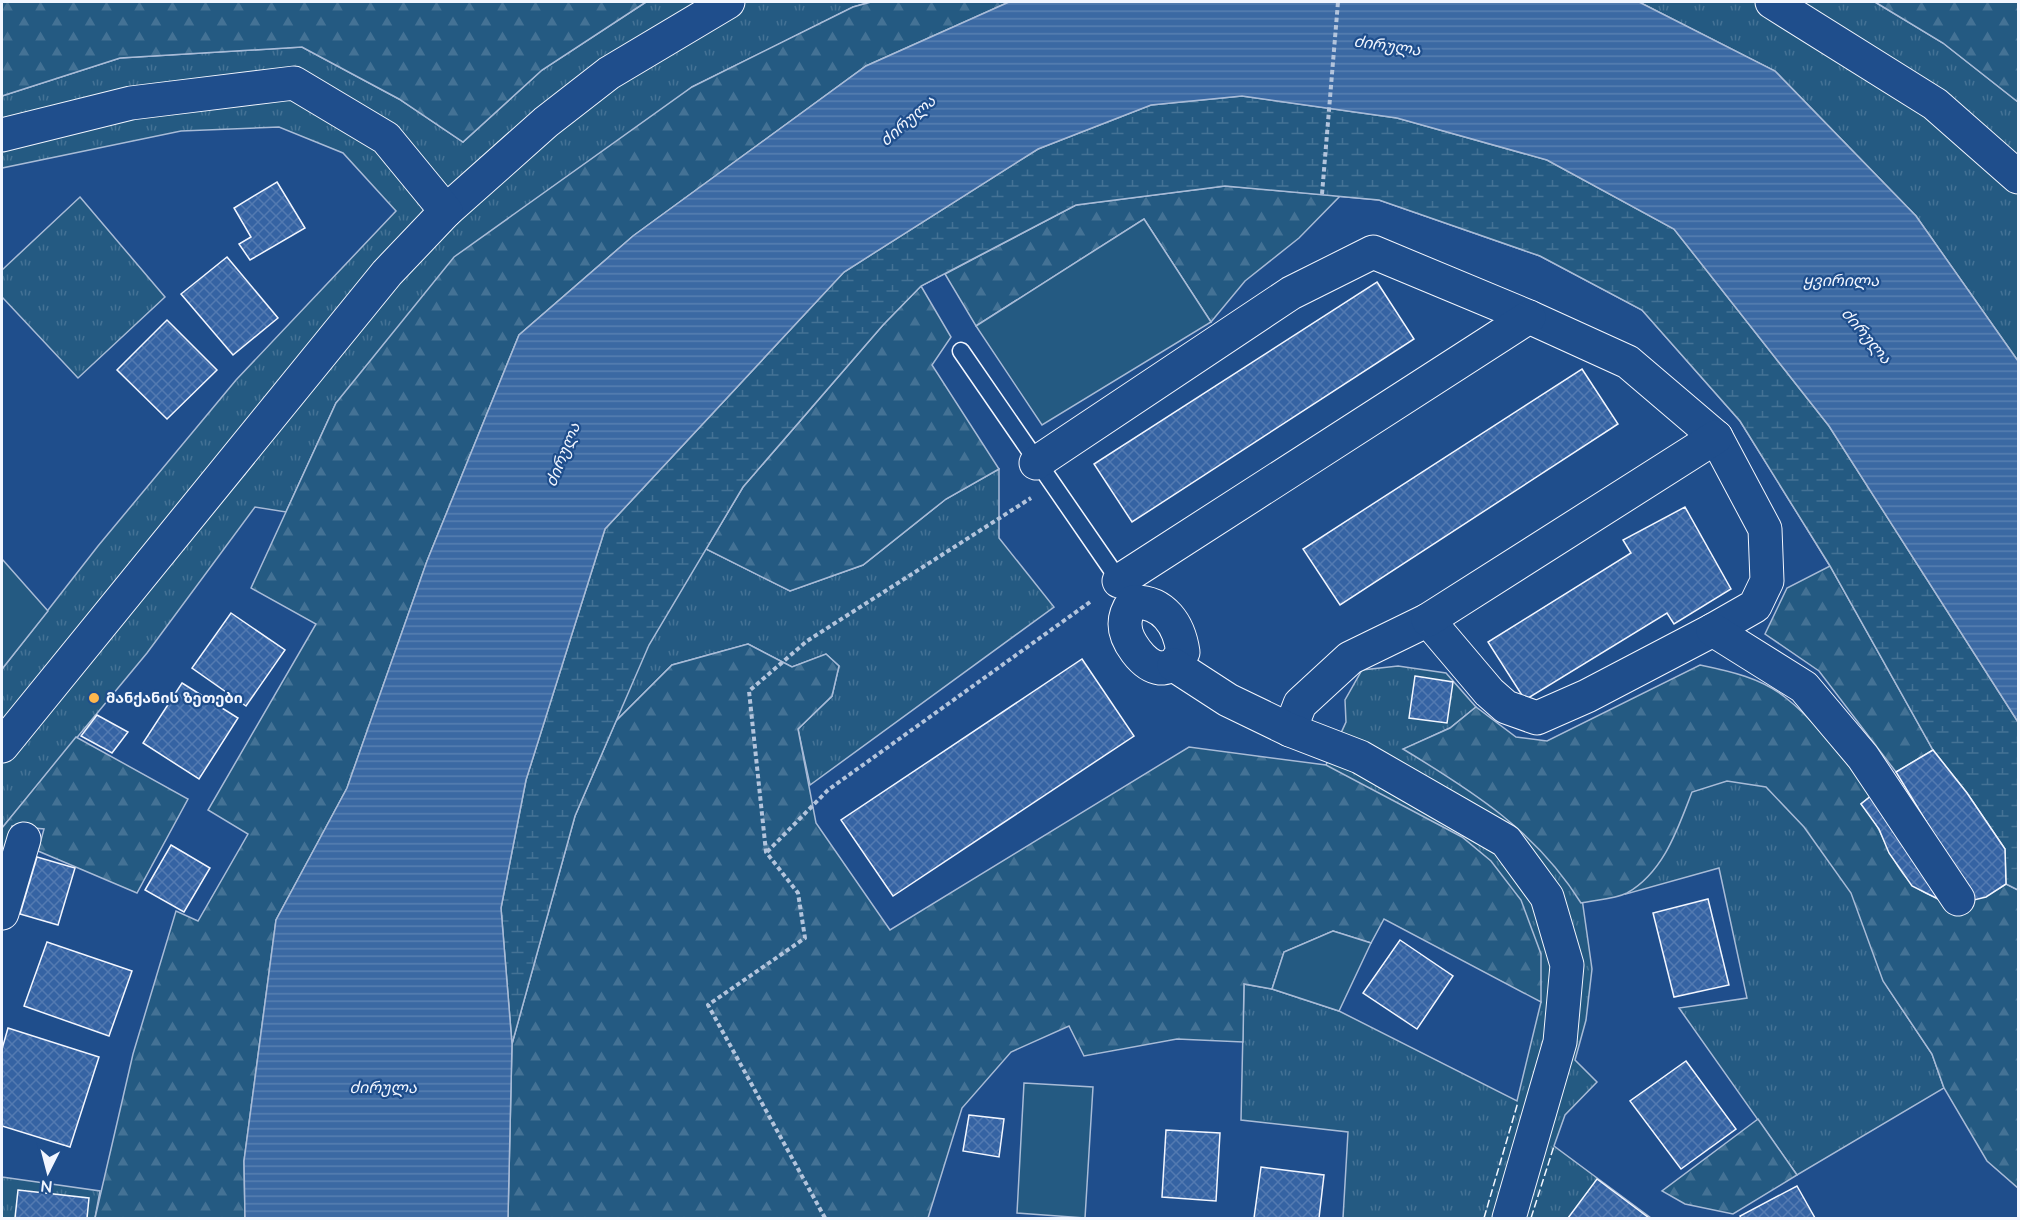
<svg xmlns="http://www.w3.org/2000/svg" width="2020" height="1220" viewBox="0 0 2020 1220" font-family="'Nunito Sans','Noto Sans Georgian',sans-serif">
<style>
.grass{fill:url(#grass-tufts);stroke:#a8bbd7;stroke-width:1.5}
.forest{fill:url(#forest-firs);stroke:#a8bbd7;stroke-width:1.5}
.wetland{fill:url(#wetland-marsh);stroke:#a8bbd7;stroke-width:1.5}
.garden{fill:#245a82;stroke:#a8bbd7;stroke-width:1.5}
.water{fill:url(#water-rules);stroke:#a8bbd7;stroke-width:1.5}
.building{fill:url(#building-cross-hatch);stroke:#f2f6ff;stroke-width:1.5}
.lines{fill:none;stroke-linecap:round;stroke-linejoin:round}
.lane-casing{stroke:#f2f6ff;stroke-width:19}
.street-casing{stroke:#f2f6ff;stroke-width:35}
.secondary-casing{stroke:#f2f6ff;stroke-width:35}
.highway-casing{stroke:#f2f6ff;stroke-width:35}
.path{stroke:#b3c4dc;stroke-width:4;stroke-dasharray:4.5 3;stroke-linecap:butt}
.lane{stroke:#1f4e8c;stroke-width:16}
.street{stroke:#1f4e8c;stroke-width:33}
.secondary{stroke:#1f4e8c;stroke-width:33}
.highway{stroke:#1f4e8c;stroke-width:33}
.fence{stroke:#f2f6ff;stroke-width:1.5;stroke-dasharray:8 3;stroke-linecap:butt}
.poi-dot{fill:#ffb74d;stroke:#1f4e8c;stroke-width:2}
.labels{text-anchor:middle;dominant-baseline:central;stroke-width:4.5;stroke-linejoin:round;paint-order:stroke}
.poi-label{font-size:15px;font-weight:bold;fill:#f2f6ff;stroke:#1f4e8c;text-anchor:start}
.water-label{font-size:16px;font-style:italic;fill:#f2f6ff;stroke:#1f4e8c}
</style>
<defs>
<pattern id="grass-tufts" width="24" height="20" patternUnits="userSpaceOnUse" patternTransform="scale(1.5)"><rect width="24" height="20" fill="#245a82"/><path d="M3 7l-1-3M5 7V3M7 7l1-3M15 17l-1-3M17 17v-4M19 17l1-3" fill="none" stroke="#447295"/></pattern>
<pattern id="forest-firs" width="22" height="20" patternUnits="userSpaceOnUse" patternTransform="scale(1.5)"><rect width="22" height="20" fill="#245a82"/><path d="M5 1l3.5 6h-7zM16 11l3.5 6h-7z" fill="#447295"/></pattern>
<pattern id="wetland-marsh" width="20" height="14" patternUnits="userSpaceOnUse" patternTransform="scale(1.5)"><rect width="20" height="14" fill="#245a82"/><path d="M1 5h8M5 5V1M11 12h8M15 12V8" fill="none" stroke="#447295"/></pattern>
<pattern id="water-rules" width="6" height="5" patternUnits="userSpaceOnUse" patternTransform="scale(1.5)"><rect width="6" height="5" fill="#3b69a3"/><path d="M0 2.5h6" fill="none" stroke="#587fb1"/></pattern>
<pattern id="building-cross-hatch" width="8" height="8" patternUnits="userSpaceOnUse" patternTransform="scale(1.5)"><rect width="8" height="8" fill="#3563a3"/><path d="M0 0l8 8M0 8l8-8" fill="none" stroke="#537ab1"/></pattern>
</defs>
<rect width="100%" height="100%" fill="#1f4e8c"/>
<g class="grass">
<path d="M 646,2 L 871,2 L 853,7 L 692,87 L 336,403 L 286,512 L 255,507 L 147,653 L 2,828 L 2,669 L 98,546 L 236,380 L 396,211 L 343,153 L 279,127 L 181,131 L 2,168 L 2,96 L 120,58 L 302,47 L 399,99 L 463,142 L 542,70 Z"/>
<path d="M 1639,2 L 1875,2 L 1943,43 L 2018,102 L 2018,361 L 1916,216 L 1775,71 Z"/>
<path d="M 1242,96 L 1397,118 L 1547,160 L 1674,229 L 1829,426 L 2018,722 L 2018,890 L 2006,884 L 2005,849 L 1967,793 L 1933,750 L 1830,566 L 1740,421 L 1642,310 L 1540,256 L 1379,200 L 1225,186 L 1076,205 L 921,286 L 883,325 L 743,487 L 706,549 L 790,591 L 863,565 L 946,499 L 999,469 L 999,538 L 1054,607 L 810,785 L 798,729 L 832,696 L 839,666 L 826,654 L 792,667 L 748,644 L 672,665 L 616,721 L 575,816 L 512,1044 L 501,908 L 526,780 L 605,529 L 844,272 L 1038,149 L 1151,105 Z"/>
<path d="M 80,197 L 165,297 L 78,378 L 2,297 L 2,270 Z"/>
<path d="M 1398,666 L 1446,673 L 1476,707 L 1450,728 L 1404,749 L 1571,821 L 1592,969 L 1586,1020 L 1575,1060 L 1597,1082 L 1565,1115 L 1554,1146 L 1651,1218 L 1343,1218 L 1348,1132 L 1241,1120 L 1244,984 L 1272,989 L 1339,1011 L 1517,1101 L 1541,1002 L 1497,925 L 1326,765 L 1346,722 L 1345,700 L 1362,670 Z"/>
<path d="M 1710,734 L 1798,758 L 1919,985 L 1888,988 L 1932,1054 L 1944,1088 L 1797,1175 L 1679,1008 L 1747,998 L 1719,868 L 1626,894 L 1642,845 Z"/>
<path d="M 2,1177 L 100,1191 L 95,1218 L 2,1218 Z"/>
</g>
<g class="forest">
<path d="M 2,2 L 646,2 L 542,70 L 463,142 L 399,99 L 302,47 L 120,58 L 2,96 Z"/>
<path d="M 871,2 L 1009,2 L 866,66 L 633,236 L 519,335 L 427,561 L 347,788 L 276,920 L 244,1161 L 245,1218 L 95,1218 L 133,1054 L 176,911 L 198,921 L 248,834 L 208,810 L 316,624 L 251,588 L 336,403 L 454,257 L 692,87 L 853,7 Z"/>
<path d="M 1875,2 L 2018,2 L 2018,102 L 1943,43 Z"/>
<path d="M 1225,186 L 1340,196 L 1299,238 L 1245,281 L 1211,322 L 1144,219 L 976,326 L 945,274 L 1076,205 Z"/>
<path d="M 921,286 L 951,337 L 932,365 L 999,469 L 946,499 L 863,565 L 790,591 L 706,549 L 743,487 L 883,325 Z"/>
<path d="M 1830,566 L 1933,750 L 1896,772 L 1819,671 L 1765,634 L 1787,588 Z"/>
<path d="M 748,644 L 792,667 L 826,654 L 839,666 L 832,696 L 798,729 L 816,823 L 890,930 L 1189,747 L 1326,765 L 1462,837 L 1491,861 L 1521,900 L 1541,954 L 1541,1002 L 1384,919 L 1371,943 L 1333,931 L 1284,952 L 1272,989 L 1244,984 L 1243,1042 L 1177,1039 L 1084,1056 L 1069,1026 L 1011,1052 L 962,1108 L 928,1218 L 508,1218 L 512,1044 L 575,816 L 616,721 L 672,665 Z"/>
<path d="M 1700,665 C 1729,671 1762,678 1786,698 C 1819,724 1845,762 1872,795 L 1861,804 C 1867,812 1875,821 1879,830 C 1895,863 1910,898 1950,899 C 1974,900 1986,897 2006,884 L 2018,890 L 2018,1188 L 1987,1161 L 1944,1088 L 1932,1054 L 1883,981 L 1851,893 L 1804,827 L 1766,787 L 1727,781 L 1692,792 C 1678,828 1664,872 1627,893 C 1615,899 1595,900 1581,903 C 1537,832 1474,792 1403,749 L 1450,728 L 1476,707 L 1516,737 L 1547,741 Z"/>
<path d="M 76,737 L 188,799 L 137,893 L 38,851 L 44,829 L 12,826 L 2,857 L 2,828 Z"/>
<path d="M 1758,1119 L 1797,1175 L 1733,1214 L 1685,1204 L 1662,1191 Z"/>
</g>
<path class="wetland" d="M 1242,96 L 1397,118 L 1547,160 L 1674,229 L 1829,426 L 2018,722 L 2018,890 L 2006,884 L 2005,849 L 1967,793 L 1933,750 L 1830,566 L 1740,421 L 1642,310 L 1540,256 L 1379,200 L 1225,186 L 1076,205 L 921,286 L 883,325 L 743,487 L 649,645 L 575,816 L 512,1044 L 501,908 L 526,780 L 605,529 L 844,272 L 1038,149 L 1151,105 Z"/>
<g class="garden">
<path d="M 1144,219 L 1211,322 L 1042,425 L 976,326 Z"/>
<path d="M 2,559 L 48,611 L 2,669 Z"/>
<path d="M 1333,931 L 1371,943 L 1339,1011 L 1272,989 L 1284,952 Z"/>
<path d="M 1024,1083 L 1093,1087 L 1085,1218 L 1017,1213 Z"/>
</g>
<path class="water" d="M 1009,2 L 1639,2 L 1775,71 L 1916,216 L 2018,361 L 2018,722 L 1829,426 L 1674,229 L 1547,160 L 1397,118 L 1242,96 L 1151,105 L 1038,149 L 844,272 L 605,529 L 526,780 L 501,908 L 512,1044 L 508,1218 L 245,1218 L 244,1161 L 276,920 L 347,788 L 427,561 L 519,335 L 633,236 L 866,66 Z"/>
<g class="building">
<path d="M 277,182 L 305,228 L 250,260 L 239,244 L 251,237 L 234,208 Z"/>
<path d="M 227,257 L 278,318 L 233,355 L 181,294 Z"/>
<path d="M 1377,282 L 1414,339 L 1132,522 L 1094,464 Z"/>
<path d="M 167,320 L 217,370 L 167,419 L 117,370 Z"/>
<path d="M 1582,369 L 1618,424 L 1340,605 L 1303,549 Z"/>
<path d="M 1685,507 L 1731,589 L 1674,624 L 1667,613 L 1525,700 L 1488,642 L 1631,553 L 1623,540 Z"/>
<path d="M 231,613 L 285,650 L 246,706 L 192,668 Z"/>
<path d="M 1082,659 L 1134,736 L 893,896 L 841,820 Z"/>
<path d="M 1415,676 L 1453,682 L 1447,723 L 1409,718 Z"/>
<path d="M 182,683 L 238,718 L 199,779 L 143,743 Z"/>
<path d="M 97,715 L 128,732 L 112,753 L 81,736 Z"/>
<path d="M 1933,750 L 1967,793 L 2005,849 L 2006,884 L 1986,897 L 1974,900 L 1896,772 Z"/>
<path d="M 1872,795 L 1938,899 L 1912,886 L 1889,853 L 1879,829 L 1861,804 Z"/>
<path d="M 171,845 L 210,868 L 184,912 L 145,890 Z"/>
<path d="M 37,857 L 75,868 L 58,925 L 20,914 Z"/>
<path d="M 1708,899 L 1729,985 L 1674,997 L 1653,913 Z"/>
<path d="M 1400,940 L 1453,976 L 1417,1029 L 1363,993 Z"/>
<path d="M 47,942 L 132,971 L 109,1036 L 24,1006 Z"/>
<path d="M 8,1028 L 99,1057 L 70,1147 L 2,1126 L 2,1049 Z"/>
<path d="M 1686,1061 L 1736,1129 L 1681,1169 L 1630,1101 Z"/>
<path d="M 969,1115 L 1004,1119 L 999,1157 L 963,1151 Z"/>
<path d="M 1166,1130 L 1220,1133 L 1216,1201 L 1162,1197 Z"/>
<path d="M 1261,1167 L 1324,1175 L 1319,1218 L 1254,1218 Z"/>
<path d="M 1597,1179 L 1649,1218 L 1568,1218 Z"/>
<path d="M 1797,1186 L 1815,1218 L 1741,1218 L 1740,1216 Z"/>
<path d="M 18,1190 L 89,1198 L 87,1218 L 15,1218 Z"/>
</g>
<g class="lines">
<defs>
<path id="lane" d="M 961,351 L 1123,586"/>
<g id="street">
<path d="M 446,211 L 546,122 L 609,73 L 728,2"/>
<path d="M 1036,463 L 1291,293 L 1373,252 L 1529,317 L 1628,362 L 1716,437 L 1765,529 L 1767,581 L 1755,606 L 1713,630 L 1587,696 L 1537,718 L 1506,707 L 1489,692 L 1428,620 L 1350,658 L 1300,704 L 1290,730"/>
<path d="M 1119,581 L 1529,317"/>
<path d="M 1133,602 C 1164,601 1179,625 1183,652 L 1174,665 C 1170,666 1164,669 1160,668 C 1143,666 1125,640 1125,624 C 1125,615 1128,609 1133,602 Z"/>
<path d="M 1428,620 L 1716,437"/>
<path d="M 1713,630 L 1804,687 L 1863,757 L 1958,899"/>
<path d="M 1174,665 L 1228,700 L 1290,730 L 1360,757 L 1506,841 L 1547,897 L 1567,965 L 1560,1042 L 1509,1218"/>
<path d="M 2,913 L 24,839"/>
</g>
<path id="secondary" d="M 2,135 L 131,103 L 294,83 L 386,138 L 446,211 L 387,273 L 2,746"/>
<path id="highway" d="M 1772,2 L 1935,104 L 2018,177"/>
</defs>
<use href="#lane" class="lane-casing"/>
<use href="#street" class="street-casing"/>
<use href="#secondary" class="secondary-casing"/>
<use href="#highway" class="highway-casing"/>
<g class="path">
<path d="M 1322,194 L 1338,2"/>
<path d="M 767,852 L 828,790 L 1090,602"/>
<path d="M 825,1218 L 708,1005 L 805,938 L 798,893 L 766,852 L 749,691 L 807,641 L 1031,498"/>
</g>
<use href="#lane" class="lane"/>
<use href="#street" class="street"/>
<use href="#secondary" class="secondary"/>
<use href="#highway" class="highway"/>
<g class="fence">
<path d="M 1484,1218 L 1518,1102"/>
<path d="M 1531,1218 L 1554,1146"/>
</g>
</g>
<circle class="poi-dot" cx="94" cy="698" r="6"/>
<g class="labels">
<g class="poi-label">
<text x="106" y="698">მანქანის ზეთები</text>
</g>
<g class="water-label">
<text transform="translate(1387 46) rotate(8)">ძირულა</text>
<text transform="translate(908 121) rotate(-41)">ძირულა</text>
<text x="1841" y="281">ყვირილა</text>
<text transform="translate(1866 336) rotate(50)">ძირულა</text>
<text transform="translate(563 455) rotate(-68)">ძირულა</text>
<text x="383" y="1088">ძირულა</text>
</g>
</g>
<rect width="2020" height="1220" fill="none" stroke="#f2f6ff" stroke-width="6"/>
<g transform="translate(48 1172) rotate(186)" stroke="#1f4e8c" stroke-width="4.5" paint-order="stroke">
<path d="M0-4.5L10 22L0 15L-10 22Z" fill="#f2f6ff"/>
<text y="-9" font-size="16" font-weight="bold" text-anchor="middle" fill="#f2f6ff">N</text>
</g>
</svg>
